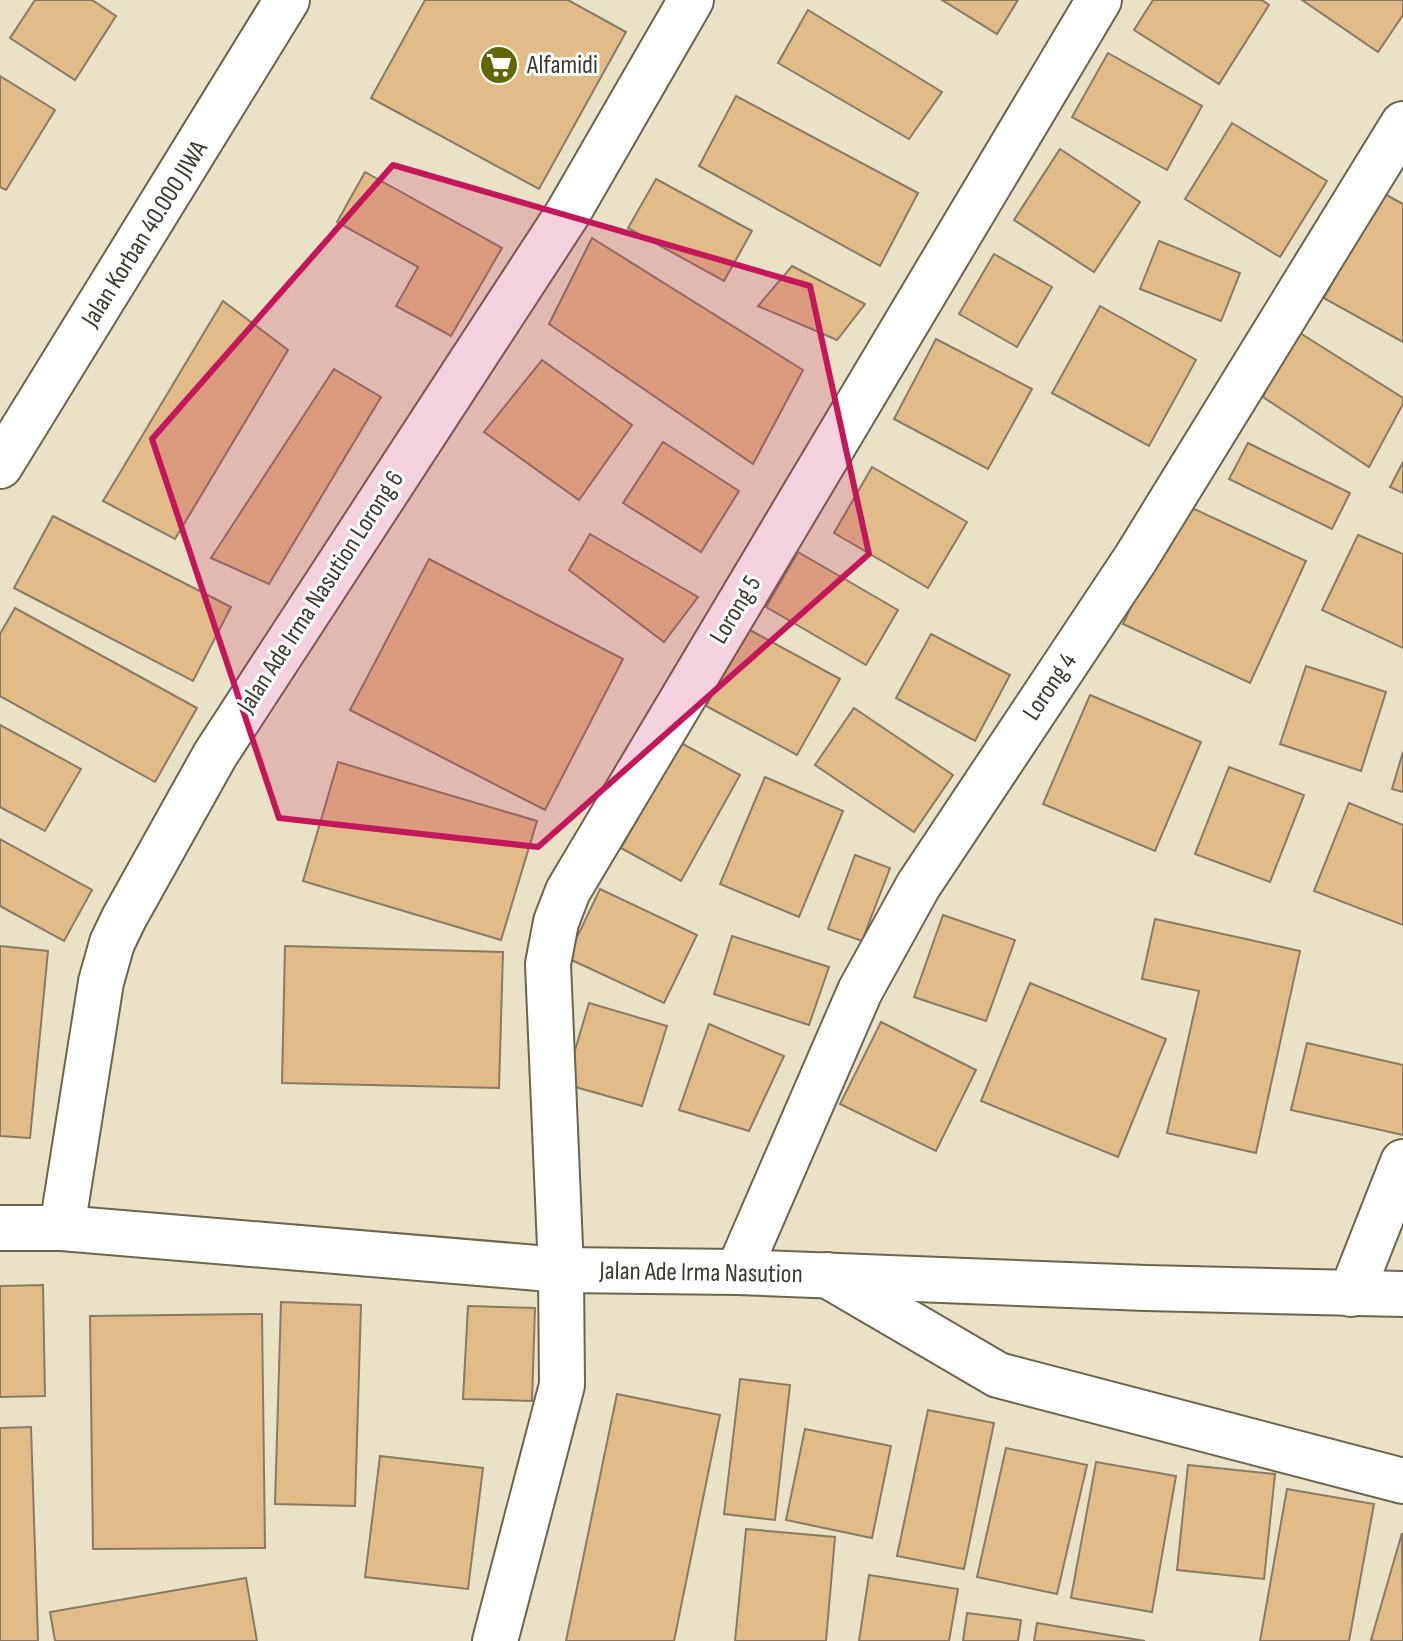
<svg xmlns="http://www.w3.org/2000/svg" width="1403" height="1641" viewBox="0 0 1403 1641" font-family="'Sofia Sans Condensed',sans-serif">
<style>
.building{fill:#e1bc88;stroke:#8a7a65;stroke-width:2}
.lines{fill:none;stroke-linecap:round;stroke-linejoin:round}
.minor-casing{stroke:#6b654d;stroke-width:48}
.tertiary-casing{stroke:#6b654d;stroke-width:48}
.minor{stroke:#fff;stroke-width:44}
.tertiary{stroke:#fff;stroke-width:44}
.marked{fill:#c2185b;fill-opacity:0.2;stroke:#c2185b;stroke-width:6;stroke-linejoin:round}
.labels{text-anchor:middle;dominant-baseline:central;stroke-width:6;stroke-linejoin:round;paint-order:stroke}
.poi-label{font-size:26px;fill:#3d3a30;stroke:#fff;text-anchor:start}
.street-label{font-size:26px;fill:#3d3a30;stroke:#fff}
</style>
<rect width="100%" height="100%" fill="#e9e2c7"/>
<g class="building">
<path d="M 35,0 L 92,0 L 116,16 L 75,80 L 10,38 Z"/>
<path d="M 425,0 L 568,0 L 626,32 L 539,189 L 371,98 Z"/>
<path d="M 942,0 L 1018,0 L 997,34 Z"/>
<path d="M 1153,0 L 1262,0 L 1269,5 L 1219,84 L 1134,30 Z"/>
<path d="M 1302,0 L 1403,0 L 1403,15 L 1378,52 Z"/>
<path d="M 808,10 L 942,92 L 909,139 L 778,63 Z"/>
<path d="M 1108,53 L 1202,106 L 1167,170 L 1072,117 Z"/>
<path d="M 0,76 L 55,110 L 6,190 L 0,187 Z"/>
<path d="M 736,96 L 918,193 L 880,266 L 699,166 Z"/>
<path d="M 1232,123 L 1327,181 L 1280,257 L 1185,199 Z"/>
<path d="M 1060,149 L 1140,202 L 1094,272 L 1014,220 Z"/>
<path d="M 365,172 L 502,248 L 451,336 L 396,306 L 418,267 L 337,222 Z"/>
<path d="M 656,179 L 752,231 L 724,281 L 628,228 Z"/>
<path d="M 1383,193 L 1403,204 L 1403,342 L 1324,298 Z"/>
<path d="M 592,238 L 803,370 L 753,464 L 549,324 Z"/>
<path d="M 1159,241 L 1240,273 L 1221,321 L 1140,289 Z"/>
<path d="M 994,254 L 1052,287 L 1017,347 L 959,314 Z"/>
<path d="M 792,266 L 865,304 L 837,340 L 758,306 Z"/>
<path d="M 223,301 L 288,350 L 175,539 L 103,501 Z"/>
<path d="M 1100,306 L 1196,360 L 1149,446 L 1052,393 Z"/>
<path d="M 1292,328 L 1403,398 L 1403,404 L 1369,467 L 1263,397 Z"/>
<path d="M 936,339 L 1032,389 L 988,469 L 894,419 Z"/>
<path d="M 542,360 L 632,425 L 579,500 L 484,432 Z"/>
<path d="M 334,369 L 381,397 L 269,584 L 211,558 Z"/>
<path d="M 663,442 L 739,491 L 701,552 L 623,503 Z"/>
<path d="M 1248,443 L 1350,493 L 1332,529 L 1229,479 Z"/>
<path d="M 1403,462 L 1403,493 L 1390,487 Z"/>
<path d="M 872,467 L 967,522 L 928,588 L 834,533 Z"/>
<path d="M 1179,502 L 1306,561 L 1250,683 L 1123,624 Z"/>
<path d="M 53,516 L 231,607 L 193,681 L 14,588 Z"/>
<path d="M 590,534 L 698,597 L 664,642 L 569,570 Z"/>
<path d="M 1358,535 L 1403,554 L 1403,648 L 1322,610 Z"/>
<path d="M 798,552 L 898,610 L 866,665 L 766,607 Z"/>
<path d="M 429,559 L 623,659 L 545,810 L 350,710 Z"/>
<path d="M 15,608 L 197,708 L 155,782 L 0,696 L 0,634 Z"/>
<path d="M 748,629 L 840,679 L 797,755 L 706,706 Z"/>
<path d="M 931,634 L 1010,675 L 975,741 L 896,698 Z"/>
<path d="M 1306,666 L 1386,692 L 1361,771 L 1280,744 Z"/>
<path d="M 1090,695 L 1201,742 L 1155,851 L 1043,804 Z"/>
<path d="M 854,708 L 953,775 L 914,832 L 815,765 Z"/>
<path d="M 0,725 L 81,769 L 45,831 L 0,807 Z"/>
<path d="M 681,743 L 740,775 L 681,881 L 621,848 Z"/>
<path d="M 1403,752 L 1403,792 L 1392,789 Z"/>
<path d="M 338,762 L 537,821 L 501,940 L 303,881 Z"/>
<path d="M 1229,767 L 1304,795 L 1270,882 L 1195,854 Z"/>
<path d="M 765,777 L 843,811 L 799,917 L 720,884 Z"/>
<path d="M 1349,803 L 1403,825 L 1403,925 L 1314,891 Z"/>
<path d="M 0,839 L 92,890 L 64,941 L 0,906 Z"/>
<path d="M 855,855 L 890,868 L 862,941 L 828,929 Z"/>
<path d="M 600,889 L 697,935 L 664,1003 L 567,958 Z"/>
<path d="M 943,915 L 1015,940 L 986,1021 L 914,997 Z"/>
<path d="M 1155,919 L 1300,951 L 1256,1153 L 1167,1133 L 1199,991 L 1142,979 Z"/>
<path d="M 732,936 L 829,967 L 809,1025 L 714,994 Z"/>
<path d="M 0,946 L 48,951 L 30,1138 L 0,1136 Z"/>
<path d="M 285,946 L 503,952 L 499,1088 L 282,1083 Z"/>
<path d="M 1030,983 L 1166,1039 L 1118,1157 L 981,1101 Z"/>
<path d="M 589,1003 L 667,1026 L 642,1106 L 565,1084 Z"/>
<path d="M 881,1022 L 976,1070 L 936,1151 L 840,1104 Z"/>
<path d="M 709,1024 L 784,1056 L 749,1131 L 679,1110 Z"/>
<path d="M 1307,1043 L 1403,1065 L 1403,1135 L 1291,1110 Z"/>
<path d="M 43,1285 L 45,1396 L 0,1397 L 0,1286 Z"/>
<path d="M 281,1302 L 361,1305 L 355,1506 L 275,1504 Z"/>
<path d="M 468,1306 L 535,1308 L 532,1401 L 463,1399 Z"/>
<path d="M 262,1314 L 265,1548 L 93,1549 L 90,1316 Z"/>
<path d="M 740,1379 L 790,1385 L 775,1520 L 724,1514 Z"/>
<path d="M 617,1394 L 720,1415 L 674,1641 L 566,1641 Z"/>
<path d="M 928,1410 L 994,1423 L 964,1569 L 897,1556 Z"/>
<path d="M 31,1427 L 38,1641 L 0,1641 L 0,1428 Z"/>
<path d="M 805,1429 L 891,1446 L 872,1538 L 786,1520 Z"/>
<path d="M 1006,1448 L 1087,1465 L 1057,1594 L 977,1577 Z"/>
<path d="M 380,1456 L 483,1468 L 468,1589 L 365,1577 Z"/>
<path d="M 1096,1462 L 1176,1476 L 1152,1612 L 1071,1598 Z"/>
<path d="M 1188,1465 L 1275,1474 L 1264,1579 L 1177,1570 Z"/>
<path d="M 1287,1489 L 1374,1504 L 1349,1641 L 1260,1641 Z"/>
<path d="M 746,1529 L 835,1537 L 826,1641 L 735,1641 Z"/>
<path d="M 1402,1533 L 1403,1641 L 1375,1641 L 1371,1640 Z"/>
<path d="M 869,1575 L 958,1589 L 949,1641 L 859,1641 Z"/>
<path d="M 246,1578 L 257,1641 L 55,1641 L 50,1612 Z"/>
<path d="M 967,1613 L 1021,1620 L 1018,1641 L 963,1641 Z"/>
<path d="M 1037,1623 L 1145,1641 L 1034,1641 Z"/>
</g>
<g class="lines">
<defs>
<g id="minor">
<path d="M 62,1228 L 101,982 L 112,943 L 124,918 L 215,755 L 568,213 L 691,0"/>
<path d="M 738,1272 L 860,991 L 918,886 L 1136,558 L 1403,124"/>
<path d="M 827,1275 L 998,1375 L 1403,1481"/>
<path d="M 1351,1294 L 1403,1162"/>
<path d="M 495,1641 L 562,1385 L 561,1270 L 548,964 L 556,922 L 568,891 L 1099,0"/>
</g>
<g id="tertiary">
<path d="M 0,466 L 287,0"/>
<path d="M 0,1228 L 62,1228 L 561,1270 L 738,1272 L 1146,1288 L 1403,1294"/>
</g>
</defs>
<use href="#minor" class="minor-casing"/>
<use href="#tertiary" class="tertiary-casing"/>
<use href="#minor" class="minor"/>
<use href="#tertiary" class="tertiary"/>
</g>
<path class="marked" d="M 393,165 L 810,286 L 869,554 L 538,847 L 279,818 L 152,439 Z"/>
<defs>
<symbol id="supermarket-disc" viewBox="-11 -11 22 22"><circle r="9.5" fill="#626705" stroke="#fff"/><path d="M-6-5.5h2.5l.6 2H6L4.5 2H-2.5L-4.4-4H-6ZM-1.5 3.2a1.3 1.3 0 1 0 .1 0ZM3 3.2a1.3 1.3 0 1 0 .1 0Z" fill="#fff"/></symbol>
</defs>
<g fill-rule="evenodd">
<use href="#supermarket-disc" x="477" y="43" width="44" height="44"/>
</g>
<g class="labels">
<g class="poi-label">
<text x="527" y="65">Alfamidi</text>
</g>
<g class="street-label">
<text transform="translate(145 234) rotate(-58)">Jalan Korban 40.000 JIWA</text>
<text transform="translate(321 592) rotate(-57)">Jalan Ade Irma Nasution Lorong 6</text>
<text transform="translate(736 610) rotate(-59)">Lorong 5</text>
<text transform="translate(1050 687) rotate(-56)">Lorong 4</text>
<text transform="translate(701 1273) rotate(1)">Jalan Ade Irma Nasution</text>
</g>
</g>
</svg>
